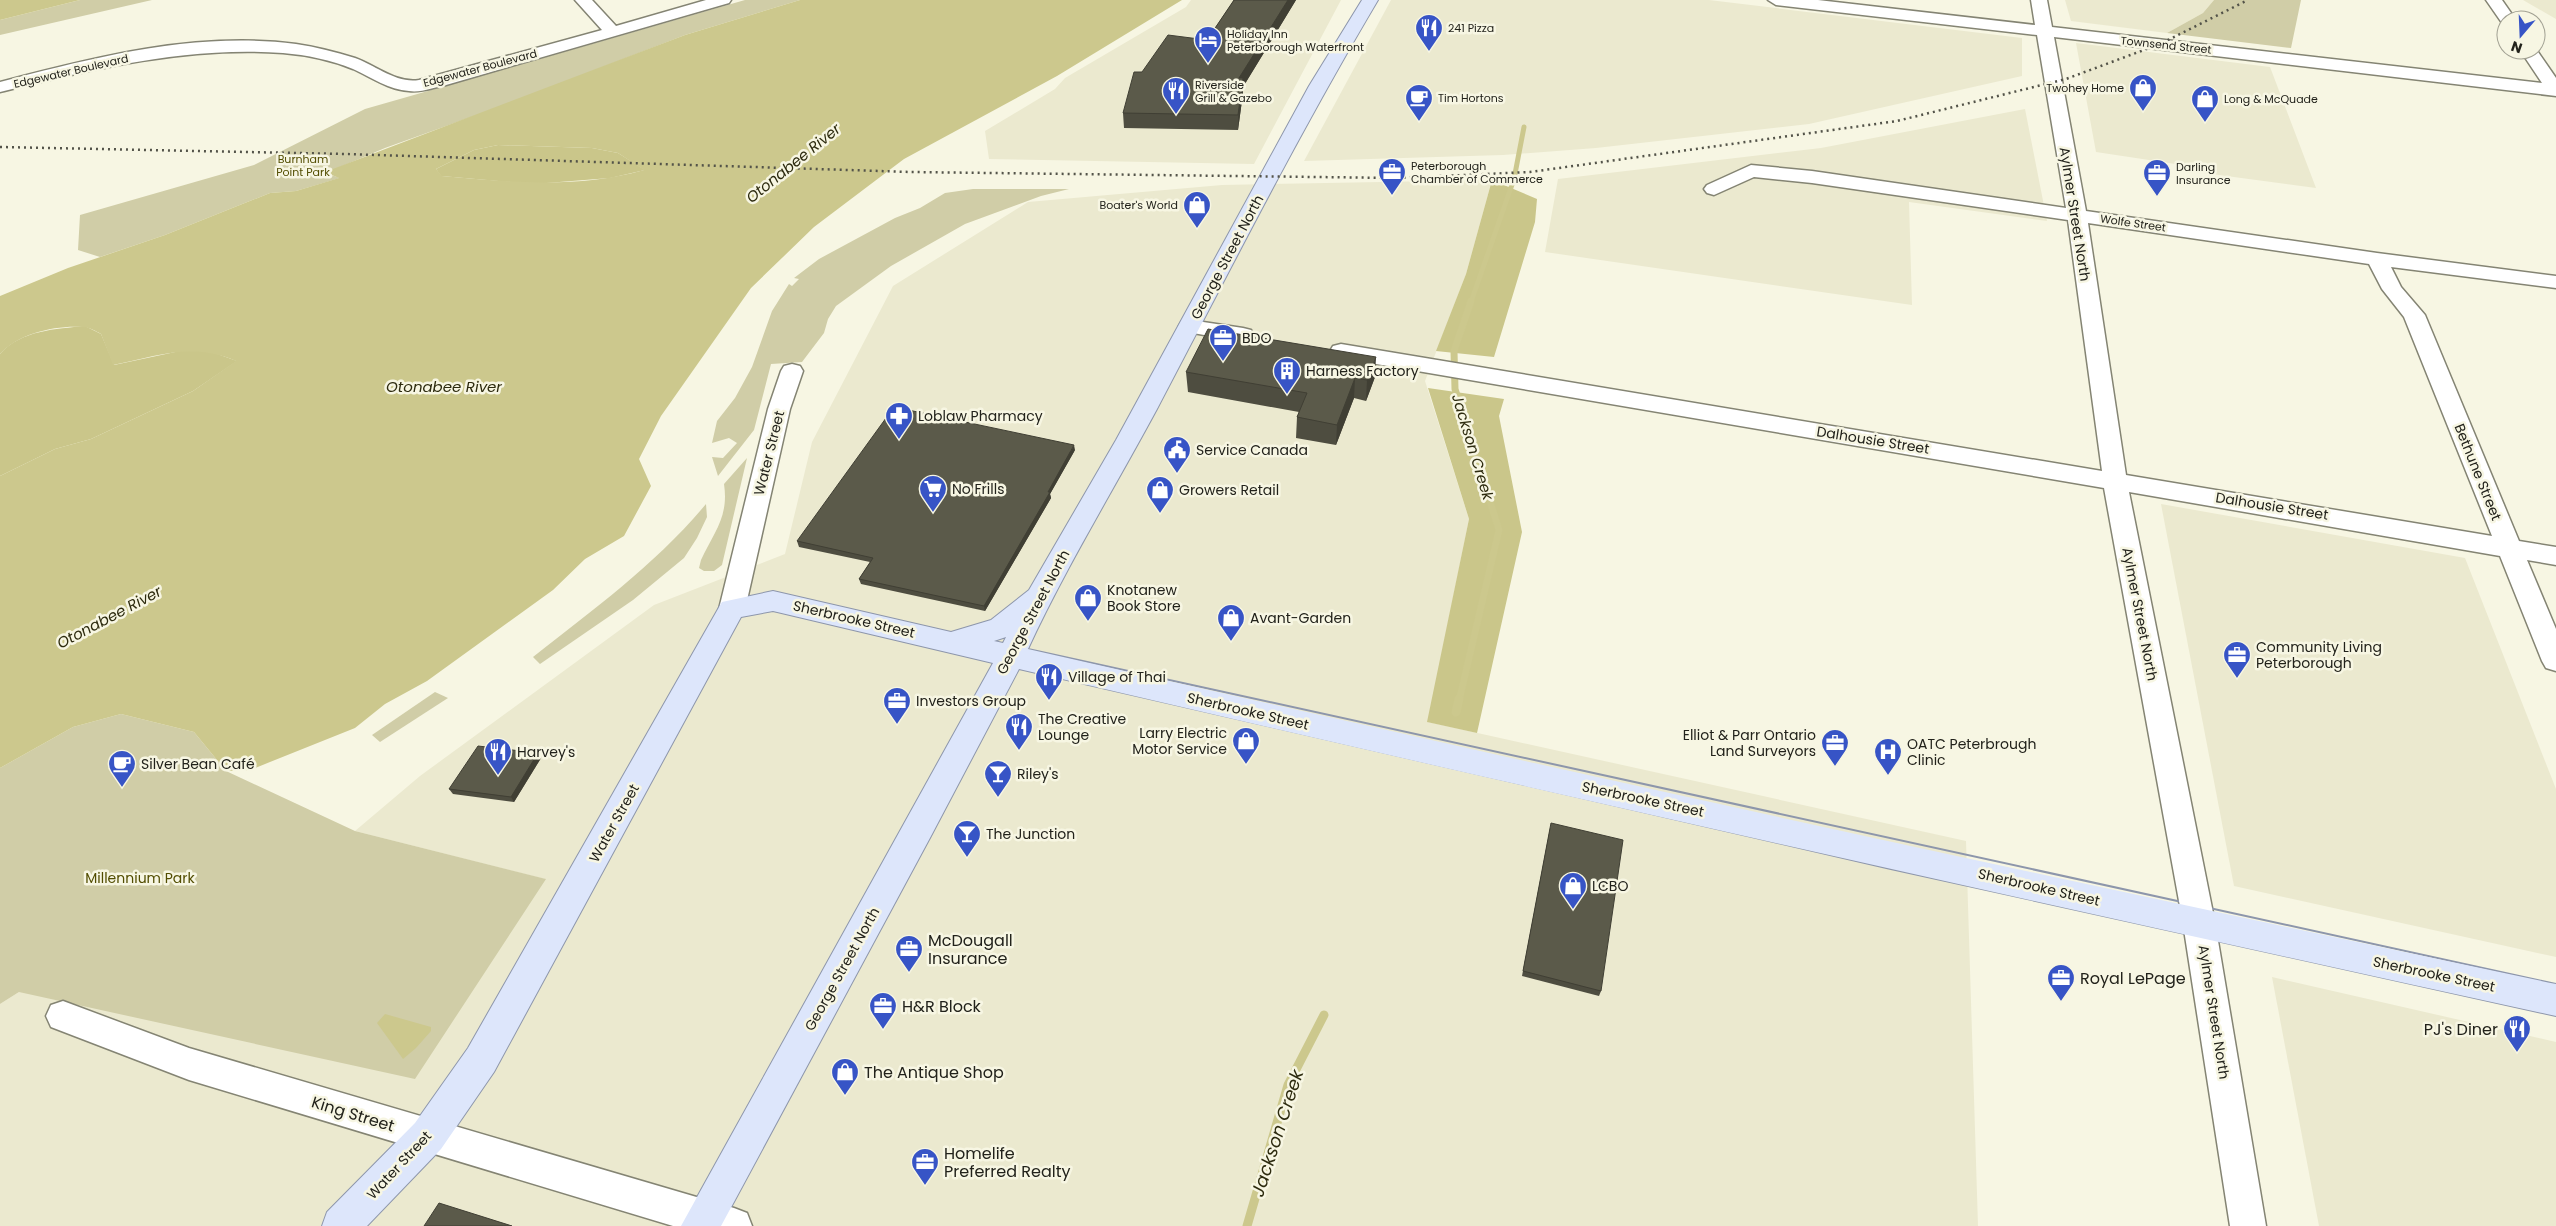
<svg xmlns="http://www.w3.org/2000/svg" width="2556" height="1226" viewBox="0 0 2556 1226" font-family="Poppins,sans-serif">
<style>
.built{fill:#ebe9cf}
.green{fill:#d0cda7}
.forest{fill:#cac68a}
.water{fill:#ccc88d;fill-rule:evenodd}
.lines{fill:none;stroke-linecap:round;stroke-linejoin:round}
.stream-far2{stroke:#ccc88d;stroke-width:5}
.stream-far1{stroke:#ccc88d;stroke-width:7}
.stream{stroke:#ccc88d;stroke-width:9}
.minor-casing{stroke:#848473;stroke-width:3}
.major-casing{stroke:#8d96ab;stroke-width:2}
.minor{fill:#fff;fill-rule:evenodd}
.major{fill:#dde6fb;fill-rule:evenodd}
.rail{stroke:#535349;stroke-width:2.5;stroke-dasharray:2 4;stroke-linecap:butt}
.wall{fill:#4e4d40}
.shaded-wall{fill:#403f34}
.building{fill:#5b5a4a;stroke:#403f34}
.labels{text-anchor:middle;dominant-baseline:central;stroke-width:5;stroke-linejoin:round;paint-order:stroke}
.far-poi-label{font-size:11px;fill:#22221b;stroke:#f7f6e3;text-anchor:start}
.far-street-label{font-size:11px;fill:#22221b;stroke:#f7f6e3}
.far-park-label{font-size:11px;fill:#524d01;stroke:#f7f6e3}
.street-label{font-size:14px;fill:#22221b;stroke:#f7f6e3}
.poi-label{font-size:14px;fill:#22221b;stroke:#f7f6e3;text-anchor:start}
.park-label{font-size:14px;fill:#524d01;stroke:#f7f6e3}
.water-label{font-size:15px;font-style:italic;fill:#2d2b0f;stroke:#f7f6e3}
.near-poi-label{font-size:16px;fill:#22221b;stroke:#f7f6e3;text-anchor:start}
.near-street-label{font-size:16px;fill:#22221b;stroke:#f7f6e3}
.near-water-label{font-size:18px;font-style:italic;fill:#2d2b0f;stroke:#f7f6e3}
</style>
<rect width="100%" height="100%" fill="#f7f6e3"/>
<g class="built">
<path d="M 1191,0 L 1341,0 L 1254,164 L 989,159 L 985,131 L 1055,89 L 1065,78 L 1186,7 Z"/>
<path d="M 1391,0 L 1709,0 L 2022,38 L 2022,76 L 1809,124 L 1596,148 L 1503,155 L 1304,161 Z"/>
<path d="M 2065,0 L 2214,0 L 2203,13 L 2167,33 L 2071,21 Z"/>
<path d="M 2523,0 L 2556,0 L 2556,19 Z"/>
<path d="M 2076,43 L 2270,67 L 2316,188 L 2204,173 L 2202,168 L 2096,152 Z"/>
<path d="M 2025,109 L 2047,221 L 1909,202 L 1912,305 L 1545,252 L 1558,179 L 1821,148 Z"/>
<path d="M 1492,180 L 1466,274 L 1425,381 L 1469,519 L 1428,722 L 1966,841 L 1978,1226 L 0,1226 L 0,1004 L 19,992 L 545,879 L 355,831 L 420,776 L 654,605 L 785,554 L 812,442 L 893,286 L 1028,202 L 1222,185 Z"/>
<path d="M 2161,504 L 2465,558 L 2556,789 L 2556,957 L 2234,886 Z"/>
<path d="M 2272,977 L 2556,1042 L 2556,1226 L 2319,1226 Z"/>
</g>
<g class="green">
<path d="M 80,0 L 152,0 L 0,35 L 0,20 Z"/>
<path d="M 745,0 L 800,0 L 685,35 L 518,100 L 385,148 L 326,173 L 340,178 L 296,191 L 270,193 L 165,235 L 100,257 L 78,250 L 80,215 L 254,165 L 365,109 Z"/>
<path d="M 2214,0 L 2301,0 L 2291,48 L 2167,33 L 2203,13 Z"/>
<path d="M 973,189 L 1069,189 L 1041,196 L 965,224 L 891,266 L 836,306 L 828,319 L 824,333 L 802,362 L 771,364 L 754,430 L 718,476 L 712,457 L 723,458 L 737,443 L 729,438 L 712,443 L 717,421 L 735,398 L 752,367 L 772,311 L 789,284 L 792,286 L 799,279 L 794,278 L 819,259 L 895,218 L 920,208 L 945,193 Z"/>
<path d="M 747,458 L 722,565 L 714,571 L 704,571 L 699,568 L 701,560 C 714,532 729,517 724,484 Z"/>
<path d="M 706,504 L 707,517 L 697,538 L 684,558 L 633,600 L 540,664 L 533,657 C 594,609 656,564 706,504 Z"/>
<path d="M 435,692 L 448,698 L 380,742 L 372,735 Z"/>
<path d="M 121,714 L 194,732 L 226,771 L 355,831 L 546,879 L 415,1079 L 19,992 L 0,1004 L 0,768 L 73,727 Z"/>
</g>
<g class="forest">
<path d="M 498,145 L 592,148 L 618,153 L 645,170 L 610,178 L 534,184 L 441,176 L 436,169 L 474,150 Z"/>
<path d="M 1492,180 L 1537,199 L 1535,222 L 1494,357 L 1436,351 L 1466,274 Z"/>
<path d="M 85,326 L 101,334 L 114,365 L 180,351 L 209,351 L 237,361 L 193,391 L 91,439 L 55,449 L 0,476 L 0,354 C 21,330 56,329 85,326 Z"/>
<path d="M 1428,388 L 1504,399 L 1499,416 L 1522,532 L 1477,733 L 1427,722 L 1469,519 Z"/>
</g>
<g class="water">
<path d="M 0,0 L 80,0 L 0,20 Z"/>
<path d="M 800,0 L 1182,0 L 1057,76 L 904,159 L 814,227 L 751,288 L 661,416 L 639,459 L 651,486 L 624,536 L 585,559 L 553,590 L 427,681 L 385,704 L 355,728 L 250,770 L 226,771 L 194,732 L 121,714 L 73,727 L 0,768 L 0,476 L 55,449 L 91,439 L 193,391 L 236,361 C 192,342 158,356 113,365 L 101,334 C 96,331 89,327 83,327 C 56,325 19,333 0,354 L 0,296 L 68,268 L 165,235 L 270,193 L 296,191 L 339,178 L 325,172 L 685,35 ZM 498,145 L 592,148 L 618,153 L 644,170 C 577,189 510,182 442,176 L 436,169 L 474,150 Z"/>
<path d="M 385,1014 L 431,1027 L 431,1031 L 416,1048 L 403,1059 L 377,1023 Z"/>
</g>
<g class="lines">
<path class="stream-far2" d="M 1471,302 L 1514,179 L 1524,127"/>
<path class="stream-far1" d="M 1459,701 L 1499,530 L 1455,389 L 1454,351 L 1471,301"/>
<g class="stream">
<path d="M 1456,712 L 1459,699"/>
<path d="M 1247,1226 L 1288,1085 L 1324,1015"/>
</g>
<defs>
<g id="minor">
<path d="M 575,0 L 592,0 L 616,26 L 706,0 L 731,0 L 729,3 L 446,85 C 435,87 421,93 409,91 C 389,90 371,77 353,69 C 331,60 307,55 283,53 C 186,46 94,69 0,92 L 0,82 C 95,57 197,31 296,44 C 316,47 336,52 355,58 C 375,65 397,84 419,80 L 602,30 Z"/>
<path d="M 1768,0 L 1818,0 L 2035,25 L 2031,0 L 2047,0 L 2052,27 L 2542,83 L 2520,50 L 2536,49 L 2556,78 L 2556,96 L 2054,37 L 2086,211 L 2377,253 L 2556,276 L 2556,288 L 2391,267 L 2401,287 L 2425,315 L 2519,541 L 2556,547 L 2556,565 L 2527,560 L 2556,629 L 2556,671 L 2546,668 L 2542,661 L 2500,556 L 2129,492 L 2215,923 L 2266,1226 L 2230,1226 L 2183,923 L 2104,488 L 1341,358 L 1333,356 L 1330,351 L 1333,346 L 1341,344 L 2102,471 L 2068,220 L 1812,183 L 1754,177 L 1714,195 L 1707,193 L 1704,189 L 1707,185 L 1751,165 L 1812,171 L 2066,208 L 2037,35 L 1776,5 ZM 2088,223 L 2369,264 L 2382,289 L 2404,317 L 2492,536 L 2126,475 Z"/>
<path d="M 2486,0 L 2502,0 L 2516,20 L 2506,20 L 2506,24 L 2502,23 Z"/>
<path d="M 1190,320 L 1243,328 L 1251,330 L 1254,335 L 1251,340 L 1243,342 L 1182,331 L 1179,326 L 1182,321 Z"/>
<path d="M 792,364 L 800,366 L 803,371 L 790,409 L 745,609 L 741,616 L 732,619 L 723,616 L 719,609 L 768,409 L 781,371 L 784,366 Z"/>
<path d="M 63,1001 L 189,1048 L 734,1208 L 747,1213 L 752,1226 L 673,1226 L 189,1080 L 51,1027 L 46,1016 L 51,1005 Z"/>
</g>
<path id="major" d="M 1362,0 L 1378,0 C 1299,133 1229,272 1157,409 C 1114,489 1066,567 1028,649 C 1537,765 2046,877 2556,984 L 2556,1016 C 2043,904 1530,789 1019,669 L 931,836 L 721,1226 L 681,1226 L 993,663 L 773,611 L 741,617 L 494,1072 L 441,1149 L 367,1226 L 322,1226 L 327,1212 L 415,1123 L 468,1048 L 722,602 L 773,591 L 951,632 L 991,620 L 1029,590 L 1116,440 L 1309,86 ZM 1006,637 L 1003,643 L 994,641 Z"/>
</defs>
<use href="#minor" class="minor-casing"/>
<use href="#major" class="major-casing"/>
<use href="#minor" class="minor"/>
<use href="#major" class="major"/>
<path class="rail" d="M 0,147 L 346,154 L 911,172 L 1397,178 L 1530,172 L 1897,121 L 2066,79 L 2160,44 L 2248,0"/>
</g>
<g class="wall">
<path d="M 1234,0 L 1296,0 L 1243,87 L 1243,93 L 1238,130 L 1124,128 L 1123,113 L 1207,40 Z"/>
<path d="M 1186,372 L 1375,377 L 1366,401 L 1354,398 L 1336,445 L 1296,438 L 1297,417 L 1299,412 L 1188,392 Z"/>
<path d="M 1075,450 L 1050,494 L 1051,498 L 985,611 L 861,584 L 859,579 L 870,562 L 799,547 L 797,541 Z"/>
<path d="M 538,753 L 541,758 L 514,802 L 453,794 L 449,789 Z"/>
<path d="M 1550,828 L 1601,991 L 1599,996 L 1522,976 Z"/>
</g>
<g class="shaded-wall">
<path d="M 1288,0 L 1296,0 L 1243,87 L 1243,93 L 1238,130 L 1239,78 Z"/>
<path d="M 1376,357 L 1375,377 L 1366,401 L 1367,380 Z"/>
<path d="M 1355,378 L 1354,398 L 1336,445 L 1337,425 Z"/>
<path d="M 1074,445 L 1075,450 L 1050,494 L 1051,498 L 985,611 L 984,606 Z"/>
<path d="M 538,753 L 541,758 L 514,802 L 511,797 Z"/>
</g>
<g class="building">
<path d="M 1234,0 L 1288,0 L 1239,78 L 1243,78 L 1238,115 L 1123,113 L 1134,72 L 1142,72 L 1168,35 L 1207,40 Z"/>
<path d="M 1208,329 L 1376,357 L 1367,380 L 1355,378 L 1337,425 L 1297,417 L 1307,393 L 1186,372 Z"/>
<path d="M 894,407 L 1074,445 L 1048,492 L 1050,492 L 984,606 L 859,579 L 873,558 L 797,541 Z"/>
<path d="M 478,746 L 538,753 L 511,797 L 449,789 Z"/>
<path d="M 1551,823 L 1623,840 L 1601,991 L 1523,971 Z"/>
<path d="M 439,1203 L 512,1226 L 424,1226 Z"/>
</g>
<defs>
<symbol id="restaurant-pin" viewBox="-11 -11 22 30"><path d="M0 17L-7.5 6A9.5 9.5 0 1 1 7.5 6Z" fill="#3754c6" stroke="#f7f6e3"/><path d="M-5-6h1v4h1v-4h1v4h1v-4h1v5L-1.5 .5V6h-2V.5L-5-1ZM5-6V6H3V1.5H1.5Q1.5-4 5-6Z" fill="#fff"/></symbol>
<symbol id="hotel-pin" viewBox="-11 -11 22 30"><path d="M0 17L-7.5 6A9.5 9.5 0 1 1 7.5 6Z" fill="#3754c6" stroke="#f7f6e3"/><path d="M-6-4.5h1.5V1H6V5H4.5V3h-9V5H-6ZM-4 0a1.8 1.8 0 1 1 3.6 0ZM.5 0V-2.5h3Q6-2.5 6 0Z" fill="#fff"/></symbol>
<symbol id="shop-pin" viewBox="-11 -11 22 30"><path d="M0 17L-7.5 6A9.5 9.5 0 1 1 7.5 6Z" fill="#3754c6" stroke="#f7f6e3"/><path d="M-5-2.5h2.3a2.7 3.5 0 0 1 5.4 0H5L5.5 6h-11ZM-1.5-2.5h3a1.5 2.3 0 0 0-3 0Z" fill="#fff"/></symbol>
<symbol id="cafe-pin" viewBox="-11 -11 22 30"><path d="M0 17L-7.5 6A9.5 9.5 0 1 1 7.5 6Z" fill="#3754c6" stroke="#f7f6e3"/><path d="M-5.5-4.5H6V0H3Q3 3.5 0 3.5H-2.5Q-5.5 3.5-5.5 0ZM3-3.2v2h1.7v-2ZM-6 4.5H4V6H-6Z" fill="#fff"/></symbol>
<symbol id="office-pin" viewBox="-11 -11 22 30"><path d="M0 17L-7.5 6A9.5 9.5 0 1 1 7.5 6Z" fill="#3754c6" stroke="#f7f6e3"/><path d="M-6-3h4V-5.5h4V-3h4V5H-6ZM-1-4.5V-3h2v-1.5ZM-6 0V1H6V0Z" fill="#fff"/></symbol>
<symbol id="building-pin" viewBox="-11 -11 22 30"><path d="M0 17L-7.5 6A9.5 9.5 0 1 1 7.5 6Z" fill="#3754c6" stroke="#f7f6e3"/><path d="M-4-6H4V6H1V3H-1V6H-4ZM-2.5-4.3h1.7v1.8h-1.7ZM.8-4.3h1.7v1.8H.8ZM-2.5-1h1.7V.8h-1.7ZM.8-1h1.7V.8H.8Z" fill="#fff"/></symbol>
<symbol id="pharmacy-pin" viewBox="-11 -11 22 30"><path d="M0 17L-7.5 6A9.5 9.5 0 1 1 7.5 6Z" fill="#3754c6" stroke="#f7f6e3"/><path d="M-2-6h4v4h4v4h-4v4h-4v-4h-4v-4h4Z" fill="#fff"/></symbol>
<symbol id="civic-pin" viewBox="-11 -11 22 30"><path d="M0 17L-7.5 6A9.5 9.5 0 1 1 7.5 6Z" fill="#3754c6" stroke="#f7f6e3"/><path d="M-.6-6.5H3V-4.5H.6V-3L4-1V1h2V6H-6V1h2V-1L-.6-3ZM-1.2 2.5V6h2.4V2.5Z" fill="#fff"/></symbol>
<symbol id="supermarket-pin" viewBox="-11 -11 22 30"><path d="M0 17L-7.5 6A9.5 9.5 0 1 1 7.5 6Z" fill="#3754c6" stroke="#f7f6e3"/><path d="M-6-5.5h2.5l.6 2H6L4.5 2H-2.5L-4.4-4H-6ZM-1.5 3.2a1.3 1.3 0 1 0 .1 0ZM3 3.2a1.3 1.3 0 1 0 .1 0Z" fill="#fff"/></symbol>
<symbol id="hospital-pin" viewBox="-11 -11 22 30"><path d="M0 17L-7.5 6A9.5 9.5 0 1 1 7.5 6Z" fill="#3754c6" stroke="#f7f6e3"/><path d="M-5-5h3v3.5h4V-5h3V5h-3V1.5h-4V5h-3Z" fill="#fff"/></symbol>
<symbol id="bar-pin" viewBox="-11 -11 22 30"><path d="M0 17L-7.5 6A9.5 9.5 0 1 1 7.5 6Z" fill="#3754c6" stroke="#f7f6e3"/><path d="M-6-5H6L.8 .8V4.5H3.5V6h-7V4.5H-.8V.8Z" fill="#fff"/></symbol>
</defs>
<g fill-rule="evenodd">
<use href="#restaurant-pin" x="1413" y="12" width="32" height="43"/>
<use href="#hotel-pin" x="1192" y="24" width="32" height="43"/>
<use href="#shop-pin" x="2127" y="72" width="32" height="43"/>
<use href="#restaurant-pin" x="1160" y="75" width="32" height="43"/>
<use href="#cafe-pin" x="1403" y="82" width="32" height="43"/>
<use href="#shop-pin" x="2189" y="83" width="32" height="43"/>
<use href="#office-pin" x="1376" y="156" width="32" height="43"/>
<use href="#office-pin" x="2141" y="157" width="32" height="43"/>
<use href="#shop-pin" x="1181" y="189" width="32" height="43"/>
<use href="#office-pin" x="1207" y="322" width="32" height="43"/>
<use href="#building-pin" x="1271" y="355" width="32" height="43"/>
<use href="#pharmacy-pin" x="883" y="400" width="32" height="43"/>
<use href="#civic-pin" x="1161" y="434" width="32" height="43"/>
<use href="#supermarket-pin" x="917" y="473" width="32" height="43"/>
<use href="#shop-pin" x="1144" y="474" width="32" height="43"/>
<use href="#shop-pin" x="1072" y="582" width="32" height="43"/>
<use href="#shop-pin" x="1215" y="602" width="32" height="43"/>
<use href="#office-pin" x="2221" y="639" width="32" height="43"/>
<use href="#restaurant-pin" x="1033" y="661" width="32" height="43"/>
<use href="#office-pin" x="881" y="685" width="32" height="43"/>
<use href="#restaurant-pin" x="1003" y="711" width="32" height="43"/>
<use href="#shop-pin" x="1230" y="725" width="32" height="43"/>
<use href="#office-pin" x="1819" y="727" width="32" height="43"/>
<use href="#restaurant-pin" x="482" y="736" width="32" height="43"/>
<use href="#hospital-pin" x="1872" y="736" width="32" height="43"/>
<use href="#cafe-pin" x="106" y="748" width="32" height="43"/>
<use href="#bar-pin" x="982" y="758" width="32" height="43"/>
<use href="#bar-pin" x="951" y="818" width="32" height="43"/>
<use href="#shop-pin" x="1557" y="870" width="32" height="43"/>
<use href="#office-pin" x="893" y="933" width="32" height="43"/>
<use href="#office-pin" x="2045" y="962" width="32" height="43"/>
<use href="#office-pin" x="867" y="990" width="32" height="43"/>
<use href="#restaurant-pin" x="2501" y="1013" width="32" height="43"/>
<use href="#shop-pin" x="829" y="1056" width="32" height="43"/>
<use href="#office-pin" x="909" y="1146" width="32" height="43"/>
</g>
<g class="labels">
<g class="far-poi-label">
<text x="1448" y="28">241 Pizza</text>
<text x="1227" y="34">Holiday Inn<tspan x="1227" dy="13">Peterborough Waterfront</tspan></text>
<text x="1195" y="85">Riverside<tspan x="1195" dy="13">Grill &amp; Gazebo</tspan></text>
<text x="2124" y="88" text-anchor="end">Twohey Home</text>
<text x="1438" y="98">Tim Hortons</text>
<text x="2224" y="99">Long &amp; McQuade</text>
<text x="1411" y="166">Peterborough<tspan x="1411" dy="13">Chamber of Commerce</tspan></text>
<text x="2176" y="167">Darling<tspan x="2176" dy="13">Insurance</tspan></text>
<text x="1178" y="205" text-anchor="end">Boater's World</text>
</g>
<g class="far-street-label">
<text transform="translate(2166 45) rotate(6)">Townsend Street</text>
<text transform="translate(480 68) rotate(-15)">Edgewater Boulevard</text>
<text transform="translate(71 71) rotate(-13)">Edgewater Boulevard</text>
<text transform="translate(2133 223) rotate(8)">Wolfe Street</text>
</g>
<g class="far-park-label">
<text x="303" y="159">Burnham<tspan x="303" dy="13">Point Park</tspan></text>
</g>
<g class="street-label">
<text transform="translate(2075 214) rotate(81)">Aylmer Street North</text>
<text transform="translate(1227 257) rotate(-62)">George Street North</text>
<text transform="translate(1873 440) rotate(9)">Dalhousie Street</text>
<text transform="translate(769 453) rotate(-76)">Water Street</text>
<text transform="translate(2478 472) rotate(68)">Bethune Street</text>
<text transform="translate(2272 506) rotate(9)">Dalhousie Street</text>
<text transform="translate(1033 612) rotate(-62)">George Street North</text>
<text transform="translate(2140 614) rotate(79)">Aylmer Street North</text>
<text transform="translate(854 619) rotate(13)">Sherbrooke Street</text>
<text transform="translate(1248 711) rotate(13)">Sherbrooke Street</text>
<text transform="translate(1643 799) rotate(12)">Sherbrooke Street</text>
<text transform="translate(614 823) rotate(-61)">Water Street</text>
<text transform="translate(2039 887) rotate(13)">Sherbrooke Street</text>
<text transform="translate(842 969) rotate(-61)">George Street North</text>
<text transform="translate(2434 974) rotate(12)">Sherbrooke Street</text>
<text transform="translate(2214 1012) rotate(81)">Aylmer Street North</text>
<text transform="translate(399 1165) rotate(-47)">Water Street</text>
</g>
<g class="poi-label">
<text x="1242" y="338">BDO</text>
<text x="1306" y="371">Harness Factory</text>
<text x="918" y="416">Loblaw Pharmacy</text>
<text x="1196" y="450">Service Canada</text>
<text x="952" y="489">No Frills</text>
<text x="1179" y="490">Growers Retail</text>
<text x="1107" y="590">Knotanew<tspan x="1107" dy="16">Book Store</tspan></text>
<text x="1250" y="618">Avant-Garden</text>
<text x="2256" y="647">Community Living<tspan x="2256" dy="16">Peterborough</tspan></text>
<text x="1068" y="677">Village of Thai</text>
<text x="916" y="701">Investors Group</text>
<text x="1038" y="719">The Creative<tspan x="1038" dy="16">Lounge</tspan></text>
<text x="1227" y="733" text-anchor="end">Larry Electric<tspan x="1227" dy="16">Motor Service</tspan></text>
<text x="1816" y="735" text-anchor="end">Elliot &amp; Parr Ontario<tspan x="1816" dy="16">Land Surveyors</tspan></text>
<text x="1907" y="744">OATC Peterbrough<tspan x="1907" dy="16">Clinic</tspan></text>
<text x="517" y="752">Harvey's</text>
<text x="141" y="764">Silver Bean Café</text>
<text x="1017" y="774">Riley's</text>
<text x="986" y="834">The Junction</text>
<text x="1592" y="886">LCBO</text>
</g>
<g class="park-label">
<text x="140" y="878">Millennium Park</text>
</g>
<g class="water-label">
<text transform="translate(793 163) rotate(-39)">Otonabee River</text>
<text x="444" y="386">Otonabee River</text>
<text transform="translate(1473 447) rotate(73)">Jackson Creek</text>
<text transform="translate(109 617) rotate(-28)">Otonabee River</text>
</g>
<g class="near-poi-label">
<text x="928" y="940">McDougall<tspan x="928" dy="18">Insurance</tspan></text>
<text x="2080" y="978">Royal LePage</text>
<text x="902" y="1006">H&amp;R Block</text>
<text x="2498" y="1029" text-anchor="end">PJ's Diner</text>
<text x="864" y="1072">The Antique Shop</text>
<text x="944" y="1153">Homelife<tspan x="944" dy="18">Preferred Realty</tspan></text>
</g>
<g class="near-street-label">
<text transform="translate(353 1114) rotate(17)">King Street</text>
</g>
<g class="near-water-label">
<text transform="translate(1277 1133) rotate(-72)">Jackson Creek</text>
</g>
</g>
<g transform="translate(2521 35) rotate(199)"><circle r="24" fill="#f7f6e3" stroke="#a2a193"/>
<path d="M0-4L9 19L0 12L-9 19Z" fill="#3754c6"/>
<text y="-8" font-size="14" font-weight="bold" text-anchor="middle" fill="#22221b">N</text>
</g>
</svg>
